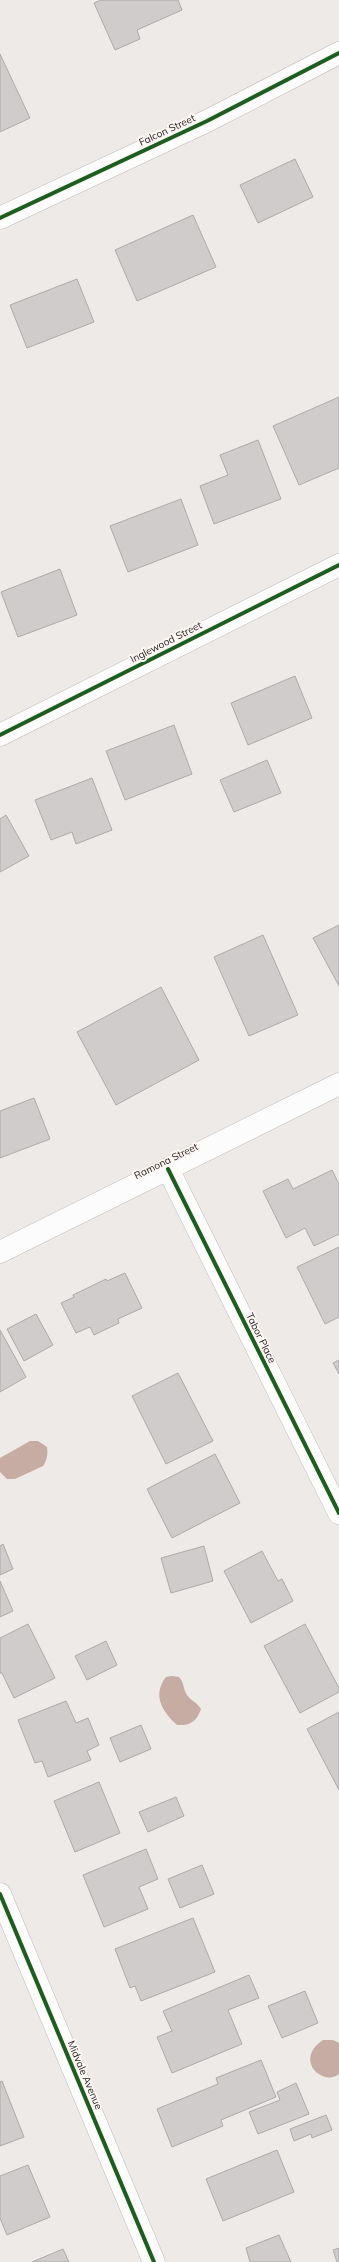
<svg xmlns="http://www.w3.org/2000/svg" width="339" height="2262" viewBox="0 0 339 2262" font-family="Mulish,sans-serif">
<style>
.water{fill:#c6aca2}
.building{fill:#cfcccb;stroke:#adaaa9}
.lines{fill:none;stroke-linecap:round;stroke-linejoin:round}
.street-casing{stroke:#bebbb9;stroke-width:23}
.street{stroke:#fcfcfc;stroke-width:22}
.cycleway-casing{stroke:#fdf6f3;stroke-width:6}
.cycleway{stroke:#1b5e20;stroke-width:4}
.labels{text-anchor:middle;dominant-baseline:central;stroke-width:4;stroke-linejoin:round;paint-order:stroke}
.street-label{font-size:10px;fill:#242221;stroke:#fdf6f3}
</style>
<rect width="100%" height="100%" fill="#eeeae8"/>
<g class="water">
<path d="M 30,1441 L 38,1441 L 47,1447 C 48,1454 47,1460 43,1466 L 15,1479 L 7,1479 L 0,1472 L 0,1458 Z"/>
<path d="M 172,1676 L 179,1677 C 184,1682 183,1689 187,1695 C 191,1701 197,1702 201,1709 C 197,1721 190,1726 177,1725 C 162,1711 152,1695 166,1677 Z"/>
<path d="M 323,2040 L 333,2040 L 339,2043 L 339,2074 C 323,2087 293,2060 323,2040 Z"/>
</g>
<g class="building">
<path d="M 101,0 L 178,0 L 182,10 L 137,30 L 140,39 L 115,50 L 94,3 Z"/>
<path d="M 0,54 L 30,118 L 0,132 Z"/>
<path d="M 295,159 L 313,197 L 258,223 L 240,185 Z"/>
<path d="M 193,215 L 216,267 L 137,301 L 115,250 Z"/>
<path d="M 77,279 L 94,322 L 27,348 L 10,305 Z"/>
<path d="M 339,397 L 339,468 L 299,485 L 273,426 Z"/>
<path d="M 258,440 L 281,499 L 214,524 L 200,486 L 228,475 L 220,455 Z"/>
<path d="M 181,499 L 198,545 L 128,572 L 110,526 Z"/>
<path d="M 60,569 L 77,615 L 18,637 L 1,592 Z"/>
<path d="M 295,676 L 312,718 L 248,745 L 231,703 Z"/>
<path d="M 174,725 L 192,774 L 125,800 L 106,751 Z"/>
<path d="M 267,760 L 281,793 L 234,812 L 220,780 Z"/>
<path d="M 92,778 L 112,830 L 76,844 L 72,832 L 51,840 L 35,800 Z"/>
<path d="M 6,815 L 29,856 L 0,872 L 0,819 Z"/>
<path d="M 339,925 L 339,986 L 313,938 Z"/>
<path d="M 263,935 L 298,1015 L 249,1036 L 214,957 Z"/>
<path d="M 161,987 L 199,1060 L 116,1105 L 77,1032 Z"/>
<path d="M 34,1098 L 50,1139 L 0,1158 L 0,1111 Z"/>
<path d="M 332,1170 L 339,1184 L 339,1234 L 314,1246 L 305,1228 L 286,1238 L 263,1191 L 288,1179 L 293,1189 Z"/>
<path d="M 339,1247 L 339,1317 L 325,1324 L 297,1267 Z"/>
<path d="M 125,1273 L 142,1308 L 118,1319 L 119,1323 L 94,1335 L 90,1327 L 76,1333 L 61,1303 L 74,1297 L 73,1295 L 106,1279 L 107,1281 Z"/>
<path d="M 36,1314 L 53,1345 L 24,1361 L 7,1329 Z"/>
<path d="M 0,1330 L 26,1377 L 0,1392 Z"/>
<path d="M 339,1360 L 339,1374 L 333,1363 Z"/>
<path d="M 178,1373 L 213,1441 L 166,1464 L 132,1396 Z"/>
<path d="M 215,1454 L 240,1503 L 172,1538 L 147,1489 Z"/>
<path d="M 3,1544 L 13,1569 L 0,1575 L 0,1546 Z"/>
<path d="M 204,1546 L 213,1581 L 171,1593 L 161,1558 Z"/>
<path d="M 262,1551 L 278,1581 L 282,1579 L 293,1601 L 251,1623 L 224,1571 Z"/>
<path d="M 0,1581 L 13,1611 L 0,1617 Z"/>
<path d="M 28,1624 L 55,1678 L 14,1698 L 2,1673 L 0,1673 L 0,1638 Z"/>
<path d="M 305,1624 L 339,1688 L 339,1692 L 300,1713 L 264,1646 Z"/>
<path d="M 106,1641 L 117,1665 L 87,1680 L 75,1656 Z"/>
<path d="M 66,1701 L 76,1723 L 88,1718 L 99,1745 L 87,1751 L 91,1760 L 48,1777 L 42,1761 L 35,1763 L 18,1720 Z"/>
<path d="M 339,1712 L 339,1790 L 307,1729 Z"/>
<path d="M 141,1725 L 151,1749 L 120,1762 L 110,1738 Z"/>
<path d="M 99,1782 L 120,1833 L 75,1852 L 54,1801 Z"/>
<path d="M 176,1797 L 184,1816 L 148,1832 L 139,1812 Z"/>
<path d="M 146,1849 L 158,1879 L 139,1887 L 148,1909 L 104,1927 L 83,1875 Z"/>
<path d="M 202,1865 L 214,1894 L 180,1908 L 168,1879 Z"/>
<path d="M 193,1918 L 215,1972 L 141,2001 L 135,1986 L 130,1988 L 115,1949 Z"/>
<path d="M 249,1975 L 259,1998 L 228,2010 L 242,2044 L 172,2073 L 157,2037 L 172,2031 L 163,2011 Z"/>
<path d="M 305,1991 L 318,2023 L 282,2038 L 268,2006 Z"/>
<path d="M 261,2060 L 276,2097 L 221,2120 L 223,2126 L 172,2147 L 157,2109 L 218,2084 L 216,2078 Z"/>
<path d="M 2,2081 L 24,2137 L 0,2146 L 0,2082 Z"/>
<path d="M 296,2083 L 309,2114 L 258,2134 L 249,2112 L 280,2100 L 277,2092 Z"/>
<path d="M 326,2115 L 332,2130 L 312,2138 L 311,2134 L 294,2141 L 290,2129 Z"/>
<path d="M 277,2150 L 294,2192 L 223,2221 L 206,2179 Z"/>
<path d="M 28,2165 L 50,2217 L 7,2235 L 0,2218 L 0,2176 Z"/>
<path d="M 279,2235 L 291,2262 L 250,2262 L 246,2248 Z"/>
<path d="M 339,2248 L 339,2262 L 337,2262 L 333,2250 Z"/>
<path d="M 63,2249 L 69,2262 L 32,2262 Z"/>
</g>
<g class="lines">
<defs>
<g id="street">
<path d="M 0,218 L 207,121 L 339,53"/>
<path d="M 0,735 L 339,565"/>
<path d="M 168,1169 L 339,1513"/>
<path d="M 0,1252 L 339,1084"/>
<path d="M 0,1894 L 154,2262"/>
</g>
</defs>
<use href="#street" class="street-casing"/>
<use href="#street" class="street"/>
<defs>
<g id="cycleway">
<path d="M 0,218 L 207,121 L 339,53"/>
<path d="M 0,735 L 339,565"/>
<path d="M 168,1169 L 339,1513"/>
<path d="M 0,1894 L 154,2262"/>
</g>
</defs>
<use href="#cycleway" class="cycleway-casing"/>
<use href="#cycleway" class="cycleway"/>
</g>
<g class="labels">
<g class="street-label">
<text transform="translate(167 130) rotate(-25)">Falcon Street</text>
<text transform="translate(166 642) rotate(-27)">Inglewood Street</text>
<text transform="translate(166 1161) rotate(-26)">Ramona Street</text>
<text transform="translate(261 1338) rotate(64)">Tabor Place</text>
<text transform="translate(85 2075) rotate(67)">Midvale Avenue</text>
</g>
</g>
</svg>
